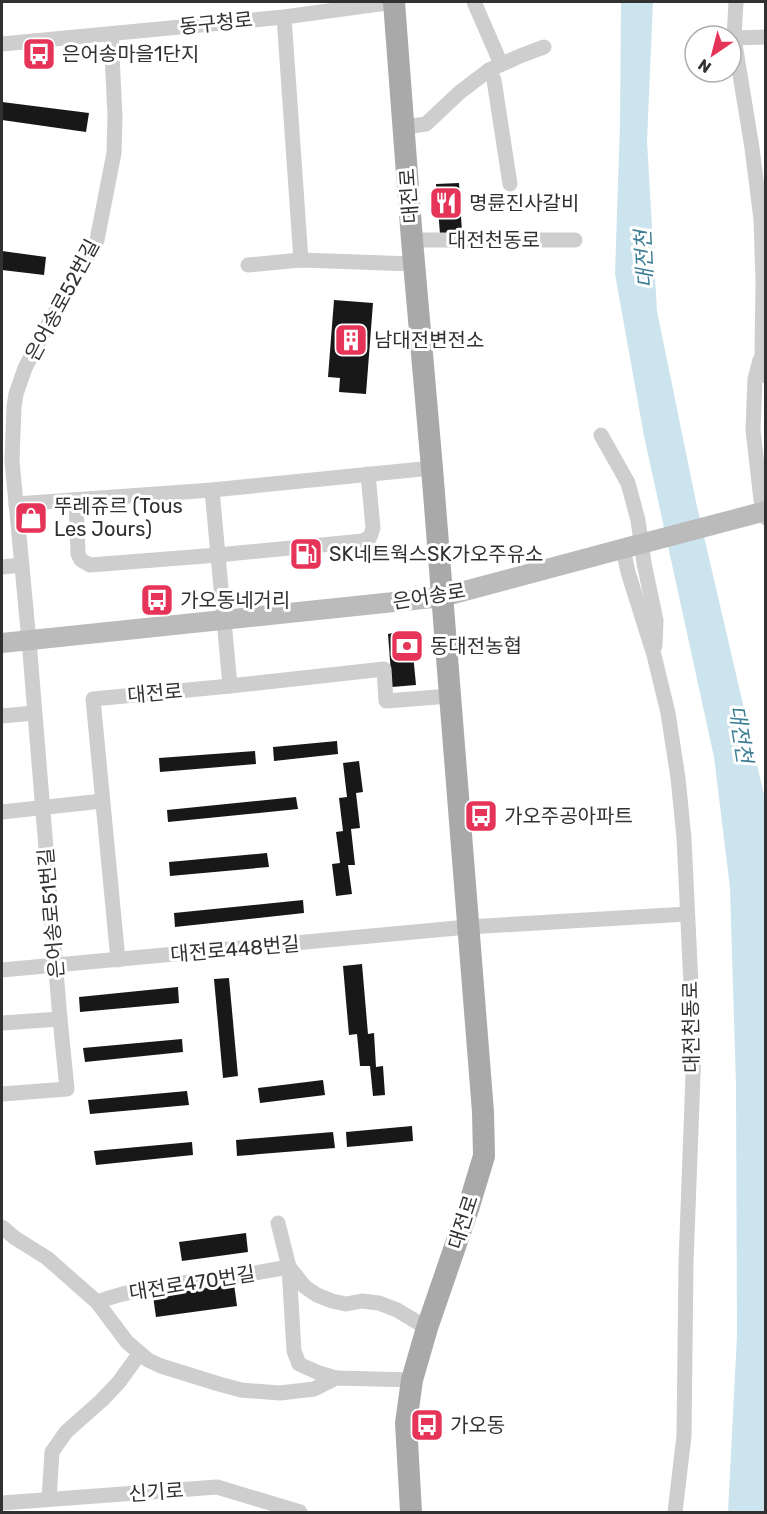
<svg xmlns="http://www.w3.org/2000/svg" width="767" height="1514" viewBox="0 0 767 1514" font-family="Rubik,'Noto Sans KR',sans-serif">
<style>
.water{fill:#cce4ed}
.building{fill:#181818}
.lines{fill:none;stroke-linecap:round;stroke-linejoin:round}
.street{stroke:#cecece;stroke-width:15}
.secondary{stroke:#bbb;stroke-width:20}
.primary{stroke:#a9a9a9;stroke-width:22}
.secondary-bridge{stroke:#bbb;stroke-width:20}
.labels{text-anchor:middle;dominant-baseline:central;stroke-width:6;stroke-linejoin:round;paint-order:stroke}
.street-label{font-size:20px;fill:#313131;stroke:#fff}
.poi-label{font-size:20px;fill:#313131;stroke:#fff;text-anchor:start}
.water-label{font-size:21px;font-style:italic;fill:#3d7e94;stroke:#fff}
</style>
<rect width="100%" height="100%" fill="#fff"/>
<path class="water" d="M 621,2 L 653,2 L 647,141 L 657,311 L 696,502 L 765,799 L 765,1512 L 728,1512 L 737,1335 L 736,1085 L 730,888 L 714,757 L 644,436 L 615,274 L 620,123 Z"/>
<g class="building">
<path d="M 2,102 L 89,113 L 86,132 L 2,120 Z"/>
<path d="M 459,183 L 462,232 L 440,234 L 436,184 Z"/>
<path d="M 2,251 L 46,257 L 44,275 L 2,270 Z"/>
<path d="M 334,300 L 373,303 L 366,394 L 339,392 L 340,378 L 328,377 Z"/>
<path d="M 393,633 L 394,637 L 406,636 L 412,643 L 416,685 L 392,687 L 388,634 Z"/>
<path d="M 337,741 L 338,754 L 274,761 L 273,747 Z"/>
<path d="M 255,751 L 256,764 L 160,772 L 159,758 Z"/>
<path d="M 359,761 L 363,792 L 356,793 L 360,828 L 351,829 L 355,865 L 348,865 L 352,894 L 336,896 L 332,864 L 340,863 L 336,832 L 343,831 L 339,798 L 347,797 L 343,763 Z"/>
<path d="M 296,797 L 298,809 L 168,822 L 167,810 Z"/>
<path d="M 267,853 L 269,867 L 170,876 L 169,862 Z"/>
<path d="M 303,900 L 304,913 L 175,927 L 174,913 Z"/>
<path d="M 362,964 L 368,1034 L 374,1033 L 376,1067 L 383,1066 L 385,1095 L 373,1096 L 370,1066 L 360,1066 L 357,1034 L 349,1035 L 343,966 Z"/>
<path d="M 229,978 L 238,1076 L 223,1078 L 214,979 Z"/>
<path d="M 178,987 L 179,1003 L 80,1012 L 79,997 Z"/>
<path d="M 182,1039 L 183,1052 L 85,1062 L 83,1048 Z"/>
<path d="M 323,1080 L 325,1095 L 260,1103 L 258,1088 Z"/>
<path d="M 187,1091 L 189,1105 L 90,1114 L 88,1100 Z"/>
<path d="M 412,1126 L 413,1141 L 347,1147 L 346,1132 Z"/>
<path d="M 333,1132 L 335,1148 L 237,1156 L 236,1140 Z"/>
<path d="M 192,1142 L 193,1155 L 96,1165 L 94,1151 Z"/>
<path d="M 246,1233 L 248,1252 L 182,1261 L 179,1242 Z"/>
<path d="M 234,1284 L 237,1306 L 156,1317 L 153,1296 Z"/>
</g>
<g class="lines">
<g class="street">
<path d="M 474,2 L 501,64"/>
<path d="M 736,2 L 734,38 L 752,148 L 761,219 L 763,281 L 762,353 L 766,376"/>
<path d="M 284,17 L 301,260"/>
<path d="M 734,38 L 766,37"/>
<path d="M 2,44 L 284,17 L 394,2"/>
<path d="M 489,70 L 494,80 L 510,184"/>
<path d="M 404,127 L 426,124 L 460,92 L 489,70 L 520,56 L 544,47"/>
<path d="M 412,240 L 575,240"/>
<path d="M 248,265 L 301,260 L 414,264"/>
<path d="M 760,360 L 755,379 L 753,430 L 761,500 L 766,518"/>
<path d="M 601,435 L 628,483 L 638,520 L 644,563 L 656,620 L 655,646"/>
<path d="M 212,490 L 230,686"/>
<path d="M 76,500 L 78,554 L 81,560 L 90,565 L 218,555 L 363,541 L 370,537 L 373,528 L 368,474"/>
<path d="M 16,504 L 212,490 L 432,468"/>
<path d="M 623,549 L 628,572 L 654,655 L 668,713 L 678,778 L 684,838 L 694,1048 L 686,1263 L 684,1436 L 675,1512"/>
<path d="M 2,567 L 22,565"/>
<path d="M 2,716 L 34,713"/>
<path d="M 2,812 L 102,801"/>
<path d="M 118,960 L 93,699 L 230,686 L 384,669 L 386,701 L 450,696"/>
<path d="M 2,970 L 468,927 L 687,914"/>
<path d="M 2,1023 L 60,1019"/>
<path d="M 2,1094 L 67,1089 L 60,1019 L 29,641 L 12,461 L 14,407 L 16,394 L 25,368 L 45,330 L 97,240 L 114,153 L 115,116 L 111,34"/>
<path d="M 278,1223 L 289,1267 L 294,1351 L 299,1364 L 319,1373 L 336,1378"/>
<path d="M 2,1227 L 15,1238 L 47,1258 L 97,1302 L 127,1342 L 148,1360 L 161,1366 L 219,1384 L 241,1390 L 280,1393 L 314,1389 L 336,1378 L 412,1380"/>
<path d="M 97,1302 C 143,1285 190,1283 238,1276 C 255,1273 272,1270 289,1267 L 305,1287 L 317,1295 L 332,1301 L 346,1304 L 362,1301 L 379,1303 L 397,1310 L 427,1328"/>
<path d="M 49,1499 L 52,1452 L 66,1432 L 102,1400 L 119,1382 L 140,1353"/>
<path d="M 2,1503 L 217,1487 L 300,1512"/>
</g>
<path class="secondary" d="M 2,643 L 442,597 L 629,547"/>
<path class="primary" d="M 394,2 L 412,240 L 432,468 L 483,1112 L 484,1156 L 468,1209 L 427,1328 L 412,1380 L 406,1423 L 411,1512"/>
<path class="secondary-bridge" d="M 629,547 L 766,511"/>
</g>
<defs>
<symbol id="bus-square" viewBox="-11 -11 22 22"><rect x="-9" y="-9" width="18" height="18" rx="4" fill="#e63459" stroke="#fff"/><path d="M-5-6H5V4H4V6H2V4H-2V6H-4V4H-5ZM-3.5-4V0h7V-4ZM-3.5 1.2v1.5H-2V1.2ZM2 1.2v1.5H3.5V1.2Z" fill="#fff"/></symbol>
<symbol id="restaurant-square" viewBox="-11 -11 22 22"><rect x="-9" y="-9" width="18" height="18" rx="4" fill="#e63459" stroke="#fff"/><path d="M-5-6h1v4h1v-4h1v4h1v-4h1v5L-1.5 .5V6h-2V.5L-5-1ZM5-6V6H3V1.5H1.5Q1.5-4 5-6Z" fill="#fff"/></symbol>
<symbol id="building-square" viewBox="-11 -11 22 22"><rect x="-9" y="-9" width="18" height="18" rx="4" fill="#e63459" stroke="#fff"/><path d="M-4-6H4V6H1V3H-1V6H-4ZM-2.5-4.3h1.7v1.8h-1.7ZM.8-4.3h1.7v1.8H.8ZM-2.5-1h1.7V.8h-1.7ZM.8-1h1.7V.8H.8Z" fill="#fff"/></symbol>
<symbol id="shop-square" viewBox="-11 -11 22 22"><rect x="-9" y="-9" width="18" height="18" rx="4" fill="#e63459" stroke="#fff"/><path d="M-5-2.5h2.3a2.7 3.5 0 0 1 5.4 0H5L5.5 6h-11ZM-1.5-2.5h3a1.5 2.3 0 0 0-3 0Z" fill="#fff"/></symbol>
<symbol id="fuel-square" viewBox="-11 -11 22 22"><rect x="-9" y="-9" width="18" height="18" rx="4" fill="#e63459" stroke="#fff"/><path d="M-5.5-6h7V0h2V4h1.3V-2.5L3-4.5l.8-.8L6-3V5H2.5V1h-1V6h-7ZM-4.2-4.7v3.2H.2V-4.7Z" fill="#fff"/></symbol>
<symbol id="bank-square" viewBox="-11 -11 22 22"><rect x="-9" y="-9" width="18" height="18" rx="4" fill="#e63459" stroke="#fff"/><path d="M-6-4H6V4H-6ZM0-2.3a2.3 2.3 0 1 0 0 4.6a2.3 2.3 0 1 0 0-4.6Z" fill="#fff"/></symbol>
</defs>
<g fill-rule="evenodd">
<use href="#bus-square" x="20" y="35" width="38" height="38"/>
<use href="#restaurant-square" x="427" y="184" width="38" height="38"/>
<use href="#building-square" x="332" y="321" width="38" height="38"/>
<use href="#shop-square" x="12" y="499" width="38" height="38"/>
<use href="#fuel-square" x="287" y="535" width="38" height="38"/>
<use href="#bus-square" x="138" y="581" width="38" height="38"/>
<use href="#bank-square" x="388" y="627" width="38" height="38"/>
<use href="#bus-square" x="462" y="797" width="38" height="38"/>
<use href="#bus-square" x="408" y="1406" width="38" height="38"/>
</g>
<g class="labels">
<g class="street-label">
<text transform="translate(216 23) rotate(-6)">동구청로</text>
<text transform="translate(409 196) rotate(-94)">대전로</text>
<text x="494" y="240">대전천동로</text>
<text transform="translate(62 300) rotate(-62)">은어송로52번길</text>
<text transform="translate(429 596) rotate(-9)">은어송로</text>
<text transform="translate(155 693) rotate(-5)">대전로</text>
<text transform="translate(51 913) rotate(-95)">은어송로51번길</text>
<text transform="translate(235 949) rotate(-5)">대전로448번길</text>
<text transform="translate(691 1027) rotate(-91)">대전천동로</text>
<text transform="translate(463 1222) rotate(-72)">대전로</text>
<text transform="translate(192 1283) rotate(-9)">대전로470번길</text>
<text transform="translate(156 1492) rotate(-4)">신기로</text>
</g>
<g class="poi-label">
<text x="62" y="54">은어송마을1단지</text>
<text x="469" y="203">명륜진사갈비</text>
<text x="374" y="340">남대전변전소</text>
<text x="54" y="506">뚜레쥬르 (Tous<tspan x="54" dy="23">Les Jours)</tspan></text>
<text x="329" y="554">SK네트웍스SK가오주유소</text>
<text x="180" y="600">가오동네거리</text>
<text x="430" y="646">동대전농협</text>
<text x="504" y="816">가오주공아파트</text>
<text x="450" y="1425">가오동</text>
</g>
<g class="water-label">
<text transform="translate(644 259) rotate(-93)">대전천</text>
<text transform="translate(741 734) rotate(81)">대전천</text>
</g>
</g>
<rect width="767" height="1514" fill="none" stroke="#313131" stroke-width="6"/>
<g transform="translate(713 54) rotate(215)"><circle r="28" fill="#ffffff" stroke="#adadad" stroke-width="1.5"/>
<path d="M0-4.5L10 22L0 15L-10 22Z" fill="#e63459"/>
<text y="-9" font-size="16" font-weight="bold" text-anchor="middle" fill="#313131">N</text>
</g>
</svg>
